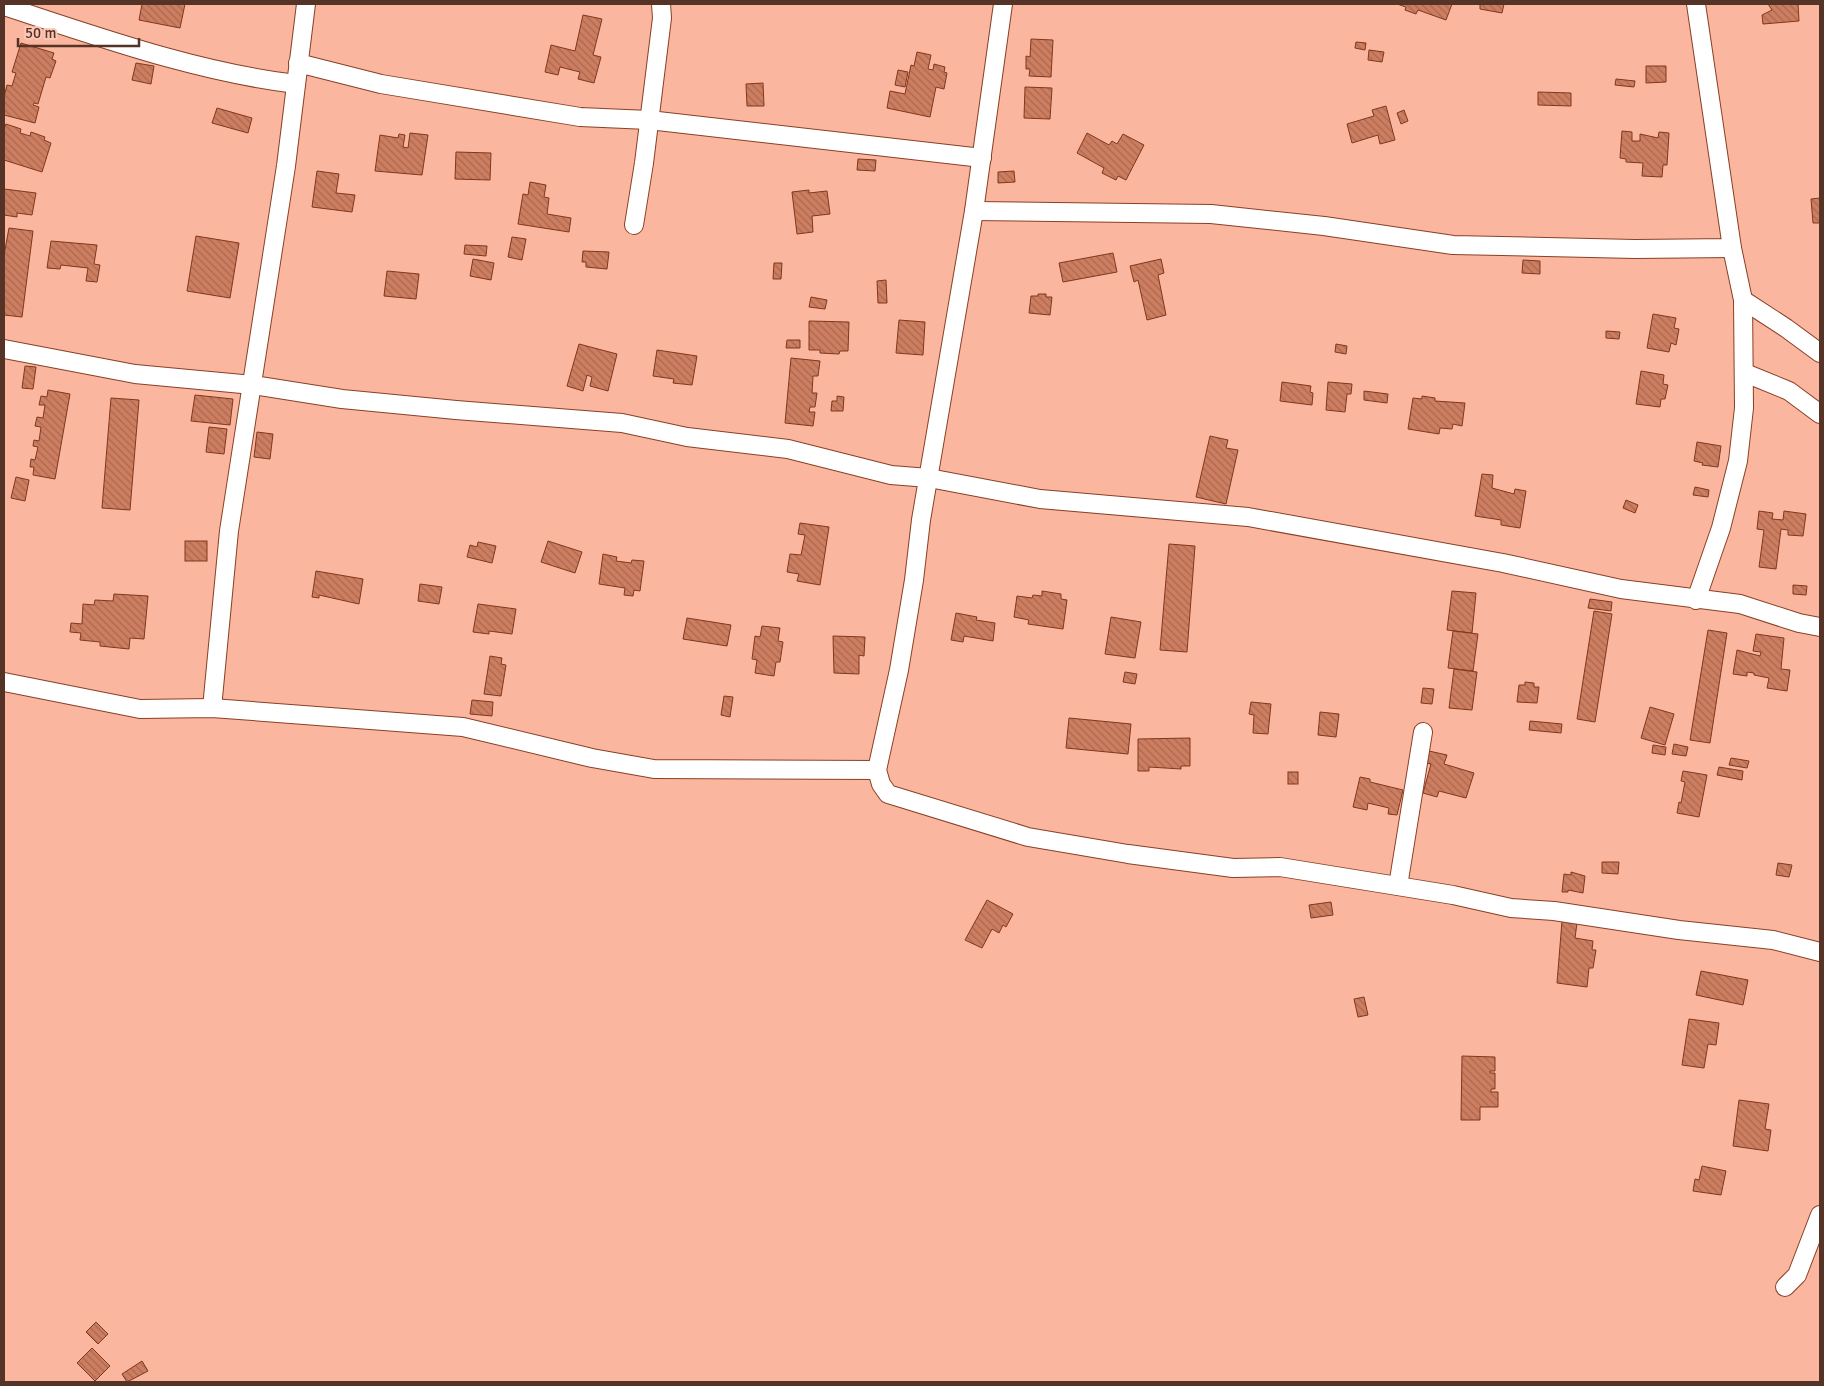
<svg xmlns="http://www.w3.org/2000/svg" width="1824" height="1386" viewBox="0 0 1824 1386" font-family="Signika,sans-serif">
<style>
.building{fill:url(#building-back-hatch);stroke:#80381d}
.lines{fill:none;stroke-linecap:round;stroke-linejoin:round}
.minor-casing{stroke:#894025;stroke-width:20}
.minor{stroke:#fff;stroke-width:18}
</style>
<defs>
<pattern id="building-back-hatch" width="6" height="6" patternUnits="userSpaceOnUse" patternTransform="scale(1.25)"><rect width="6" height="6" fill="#cd7e61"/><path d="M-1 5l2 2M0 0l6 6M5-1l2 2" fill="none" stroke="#a96850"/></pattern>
</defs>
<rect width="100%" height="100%" fill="#fab69e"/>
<g class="building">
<path d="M 142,4 L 185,4 L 180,28 L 139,20 Z"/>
<path d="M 1397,4 L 1452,4 L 1446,20 L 1418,10 L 1416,14 L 1405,10 L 1406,7 Z"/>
<path d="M 1480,4 L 1504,4 L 1502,13 L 1480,9 Z"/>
<path d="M 1768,4 L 1798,4 L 1799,21 L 1763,24 L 1762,15 L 1772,10 Z"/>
<path d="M 583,15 L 602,19 L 593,55 L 601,57 L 594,83 L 578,79 L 580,72 L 560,67 L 558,75 L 545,72 L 551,45 L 575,51 Z"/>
<path d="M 1031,39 L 1053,40 L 1051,77 L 1029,76 L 1030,69 L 1026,69 L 1026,56 L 1030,57 Z"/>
<path d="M 1356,42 L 1366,43 L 1365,50 L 1355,48 Z"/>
<path d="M 21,43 L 54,53 L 52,59 L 56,61 L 50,78 L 46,77 L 38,104 L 34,103 L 33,105 L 39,107 L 35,123 L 4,115 L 4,97 L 7,85 L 12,86 L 16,73 L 12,72 Z"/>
<path d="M 1369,50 L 1384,52 L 1382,62 L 1368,60 Z"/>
<path d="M 917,52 L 931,55 L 928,69 L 933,70 L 934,64 L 945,67 L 944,72 L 947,73 L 944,89 L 936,87 L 930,117 L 887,108 L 890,91 L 905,94 L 911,65 L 914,66 Z"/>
<path d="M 136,63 L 154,66 L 151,84 L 132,80 Z"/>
<path d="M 1646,66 L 1666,66 L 1666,82 L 1646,83 Z"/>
<path d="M 898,70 L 908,72 L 905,87 L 895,85 Z"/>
<path d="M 1616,79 L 1635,81 L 1634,87 L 1615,85 Z"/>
<path d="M 763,83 L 764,106 L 747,106 L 746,84 Z"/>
<path d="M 1025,87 L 1052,88 L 1050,119 L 1024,118 Z"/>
<path d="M 1538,92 L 1571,93 L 1571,106 L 1538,105 Z"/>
<path d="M 1386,106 L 1395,140 L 1380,144 L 1378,135 L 1352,143 L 1347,124 L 1374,116 L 1372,110 Z"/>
<path d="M 217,108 L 252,118 L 248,133 L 212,123 Z"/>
<path d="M 1404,110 L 1408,121 L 1401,124 L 1397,113 Z"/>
<path d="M 6,124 L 21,129 L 20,133 L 30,136 L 31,132 L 45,137 L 44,140 L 51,143 L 42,172 L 4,160 L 4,128 Z"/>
<path d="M 1622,131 L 1632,132 L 1632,141 L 1640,141 L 1640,134 L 1658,138 L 1659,132 L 1669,133 L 1667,165 L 1663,165 L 1662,177 L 1642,176 L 1643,163 L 1626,162 L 1626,159 L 1620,158 Z"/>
<path d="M 410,133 L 428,135 L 422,175 L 375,171 L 380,135 L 398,138 L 399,134 L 405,135 L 403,147 L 408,148 Z"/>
<path d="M 1087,133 L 1109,145 L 1112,141 L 1117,144 L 1123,134 L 1144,145 L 1126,180 L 1118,176 L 1116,180 L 1102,173 L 1104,168 L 1077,153 Z"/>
<path d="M 456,152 L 491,153 L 490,180 L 455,179 Z"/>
<path d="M 858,159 L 876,160 L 875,171 L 857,170 Z"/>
<path d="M 317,171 L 339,174 L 336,193 L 355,195 L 352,212 L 312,207 Z"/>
<path d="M 1014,171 L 1015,182 L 998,183 L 998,172 Z"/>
<path d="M 530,182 L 546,185 L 544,197 L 549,198 L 547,214 L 571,218 L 569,232 L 518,224 L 523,194 L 528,195 Z"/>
<path d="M 4,189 L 36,193 L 32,215 L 17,213 L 17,217 L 4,215 Z"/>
<path d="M 809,190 L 809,193 L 827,191 L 830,214 L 812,216 L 813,232 L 797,234 L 792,192 Z"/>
<path d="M 1820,198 L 1820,223 L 1813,223 L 1811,199 Z"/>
<path d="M 9,228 L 33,231 L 22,317 L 4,315 L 4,255 Z"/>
<path d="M 196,236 L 239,243 L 230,298 L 187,291 Z"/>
<path d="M 512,237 L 526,239 L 522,260 L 508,257 Z"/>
<path d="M 51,241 L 97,245 L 94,264 L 100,265 L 97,282 L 86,281 L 88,268 L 61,265 L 60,269 L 47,268 Z"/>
<path d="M 465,245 L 487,246 L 486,256 L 464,254 Z"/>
<path d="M 583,251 L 609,252 L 607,269 L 586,267 L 586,262 L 582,262 Z"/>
<path d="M 1113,253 L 1117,272 L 1063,282 L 1059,263 Z"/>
<path d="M 473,259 L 494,263 L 491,280 L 470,276 Z"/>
<path d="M 1161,259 L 1164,273 L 1158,275 L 1166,315 L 1147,320 L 1138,280 L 1134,282 L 1130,266 Z"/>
<path d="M 1523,260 L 1540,261 L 1540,274 L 1522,273 Z"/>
<path d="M 774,263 L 782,263 L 781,279 L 773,279 Z"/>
<path d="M 387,271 L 419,274 L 416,299 L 384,296 Z"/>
<path d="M 886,280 L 887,303 L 878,303 L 877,281 Z"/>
<path d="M 1038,294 L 1046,294 L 1046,297 L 1052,297 L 1050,315 L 1029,313 L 1031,296 L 1038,296 Z"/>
<path d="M 811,297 L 827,300 L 825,309 L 809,307 Z"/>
<path d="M 1653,314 L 1676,318 L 1674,328 L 1679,329 L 1676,345 L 1671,343 L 1669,352 L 1647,348 Z"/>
<path d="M 899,320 L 925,322 L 923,355 L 896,353 Z"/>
<path d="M 809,321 L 849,322 L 848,351 L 840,351 L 839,354 L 820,353 L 820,350 L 809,350 Z"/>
<path d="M 1606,331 L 1620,332 L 1619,339 L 1606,338 Z"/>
<path d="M 787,340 L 800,340 L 800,348 L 786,348 Z"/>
<path d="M 579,344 L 617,354 L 608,391 L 590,386 L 592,377 L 587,375 L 583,391 L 567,386 Z"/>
<path d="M 1336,344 L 1347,346 L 1346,354 L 1335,352 Z"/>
<path d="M 657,350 L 697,356 L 692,385 L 673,383 L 674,379 L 653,376 Z"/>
<path d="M 791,358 L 820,361 L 818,376 L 813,376 L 812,393 L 817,393 L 815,407 L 810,407 L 809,412 L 815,412 L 813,426 L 785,423 Z"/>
<path d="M 25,366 L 36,367 L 33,389 L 22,388 Z"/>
<path d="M 1641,371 L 1664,375 L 1663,384 L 1668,385 L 1665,399 L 1661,399 L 1660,407 L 1636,404 Z"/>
<path d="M 1282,382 L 1311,386 L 1310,392 L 1313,393 L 1312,405 L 1280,401 Z"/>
<path d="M 1328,382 L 1352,384 L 1351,394 L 1347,394 L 1345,412 L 1326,410 Z"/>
<path d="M 48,390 L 70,394 L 55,479 L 33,475 L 34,467 L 30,467 L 31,459 L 35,460 L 38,447 L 33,446 L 34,440 L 39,441 L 41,427 L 35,426 L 37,417 L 43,418 L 45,405 L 39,405 L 41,396 L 47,397 Z"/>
<path d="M 1364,391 L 1388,394 L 1387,403 L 1364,400 Z"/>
<path d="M 195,395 L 233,399 L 230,425 L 191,421 Z"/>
<path d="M 837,396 L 844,397 L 843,411 L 831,411 L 832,401 L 837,401 Z"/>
<path d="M 1422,396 L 1435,398 L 1435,401 L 1465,403 L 1462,426 L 1453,424 L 1452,429 L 1440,428 L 1439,434 L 1408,429 L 1413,398 L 1422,399 Z"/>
<path d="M 111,398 L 139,400 L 130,510 L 102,508 Z"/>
<path d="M 209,427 L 227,429 L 224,454 L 206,452 Z"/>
<path d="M 257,432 L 273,434 L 270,459 L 254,457 Z"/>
<path d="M 1210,436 L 1228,440 L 1226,448 L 1238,450 L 1226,504 L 1196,497 Z"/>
<path d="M 1697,442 L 1721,446 L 1718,467 L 1702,465 L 1703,463 L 1694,461 Z"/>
<path d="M 1482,474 L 1493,475 L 1492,488 L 1514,494 L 1515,489 L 1526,491 L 1520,528 L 1501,525 L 1501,520 L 1475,516 Z"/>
<path d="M 16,477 L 29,480 L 25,501 L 11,498 Z"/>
<path d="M 1695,487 L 1709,490 L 1708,497 L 1693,495 Z"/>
<path d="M 1626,500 L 1638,505 L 1635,513 L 1623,508 Z"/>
<path d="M 1759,511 L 1773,513 L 1772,519 L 1783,520 L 1784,511 L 1806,514 L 1803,536 L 1788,535 L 1788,530 L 1781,529 L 1776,569 L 1759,567 L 1764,530 L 1757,529 Z"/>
<path d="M 800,523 L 829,527 L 820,585 L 797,581 L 799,574 L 787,572 L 790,554 L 801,555 L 805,535 L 798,534 Z"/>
<rect x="185" y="541" width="22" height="20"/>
<path d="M 548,541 L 582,552 L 575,573 L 541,562 Z"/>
<path d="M 478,542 L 496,546 L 492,563 L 467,557 L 470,545 L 477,547 Z"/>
<path d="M 1169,544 L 1195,546 L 1187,652 L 1160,650 Z"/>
<path d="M 603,554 L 617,557 L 616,561 L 631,563 L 632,560 L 644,561 L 640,591 L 634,590 L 633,596 L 624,595 L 625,588 L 599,584 Z"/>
<path d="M 316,571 L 363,579 L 359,604 L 319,595 L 319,598 L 312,597 Z"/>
<path d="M 420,584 L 442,587 L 439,604 L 418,601 Z"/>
<path d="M 1793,585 L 1807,586 L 1806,595 L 1793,594 Z"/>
<path d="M 1042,591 L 1061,594 L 1061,599 L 1067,600 L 1063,629 L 1028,624 L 1029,620 L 1014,617 L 1017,596 L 1032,598 L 1033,595 L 1042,596 Z"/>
<path d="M 1452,591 L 1476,593 L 1472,633 L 1447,630 Z"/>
<path d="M 114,594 L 148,596 L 144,639 L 130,638 L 129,649 L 100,646 L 100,642 L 80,640 L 81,633 L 70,632 L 71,623 L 82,624 L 83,604 L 94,605 L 95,600 L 113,601 Z"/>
<path d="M 1590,599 L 1612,602 L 1611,611 L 1588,608 Z"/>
<path d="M 478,604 L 516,609 L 512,634 L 489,631 L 489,634 L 473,632 Z"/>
<path d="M 1594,611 L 1612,614 L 1595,722 L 1577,719 Z"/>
<path d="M 956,613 L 977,617 L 976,620 L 995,623 L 993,641 L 964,636 L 963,642 L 951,640 Z"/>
<path d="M 1111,617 L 1141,622 L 1135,658 L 1105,654 Z"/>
<path d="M 687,618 L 731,625 L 727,646 L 683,639 Z"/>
<path d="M 762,626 L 780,628 L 778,641 L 783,642 L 780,662 L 776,662 L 774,676 L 755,673 L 757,660 L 752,659 L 755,636 L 760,637 Z"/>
<path d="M 1708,630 L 1727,633 L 1710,743 L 1690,740 Z"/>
<path d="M 1453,631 L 1478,634 L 1473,671 L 1448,668 Z"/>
<path d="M 1756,634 L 1784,638 L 1781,669 L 1790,670 L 1787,691 L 1767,688 L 1769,678 L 1754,675 L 1754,673 L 1747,672 L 1747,676 L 1733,674 L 1737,650 L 1760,656 L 1761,652 L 1753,651 Z"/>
<path d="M 833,636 L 865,637 L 864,656 L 859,655 L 859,674 L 834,673 Z"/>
<path d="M 490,656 L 502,658 L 501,664 L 506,665 L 501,696 L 484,694 Z"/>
<path d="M 1454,669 L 1477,672 L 1472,710 L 1449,708 Z"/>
<path d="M 1125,672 L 1137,674 L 1135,684 L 1123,682 Z"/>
<path d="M 1525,682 L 1534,683 L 1534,687 L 1539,687 L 1537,703 L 1517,702 L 1519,685 L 1525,685 Z"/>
<path d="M 1423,688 L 1434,689 L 1432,704 L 1421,703 Z"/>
<path d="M 724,696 L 733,697 L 730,717 L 721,715 Z"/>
<path d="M 472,700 L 493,702 L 492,716 L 470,714 Z"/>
<path d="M 1251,702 L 1271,704 L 1268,734 L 1253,733 L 1254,715 L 1249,714 Z"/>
<path d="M 1650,707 L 1674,714 L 1665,745 L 1641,738 Z"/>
<path d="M 1320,712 L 1339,714 L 1336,737 L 1318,735 Z"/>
<path d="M 1069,718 L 1131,724 L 1128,754 L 1066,748 Z"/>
<path d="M 1530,721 L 1562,724 L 1561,733 L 1529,730 Z"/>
<path d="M 1190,738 L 1190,766 L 1181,766 L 1181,769 L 1149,767 L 1149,771 L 1138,771 L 1138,739 Z"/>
<path d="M 1674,744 L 1688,747 L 1686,756 L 1672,754 Z"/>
<path d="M 1653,745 L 1666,747 L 1665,755 L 1652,753 Z"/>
<path d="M 1429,751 L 1447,755 L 1444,764 L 1474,773 L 1466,798 L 1439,791 L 1437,797 L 1423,793 L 1431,764 L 1426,763 Z"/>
<path d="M 1731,758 L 1749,761 L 1747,768 L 1729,765 Z"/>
<path d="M 1719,767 L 1743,771 L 1742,780 L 1717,775 Z"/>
<path d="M 1683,771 L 1707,775 L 1699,817 L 1677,813 L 1679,802 L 1681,803 L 1685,782 L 1681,781 Z"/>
<rect x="1288" y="772" width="10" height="12"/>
<path d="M 1360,777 L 1370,779 L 1370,782 L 1403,790 L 1397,815 L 1388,814 L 1389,808 L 1368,803 L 1367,810 L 1353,807 Z"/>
<path d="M 1602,862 L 1619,862 L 1618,874 L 1602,873 Z"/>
<path d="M 1778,863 L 1792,865 L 1789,877 L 1776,875 Z"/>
<path d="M 1571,872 L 1585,876 L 1583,893 L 1568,890 L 1568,892 L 1562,892 L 1564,874 L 1571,875 Z"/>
<path d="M 987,900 L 1013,914 L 1006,927 L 1003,925 L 999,933 L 992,929 L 982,948 L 965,940 Z"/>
<path d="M 1331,902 L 1333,915 L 1311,918 L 1309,905 Z"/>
<path d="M 1562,921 L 1577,923 L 1575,938 L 1593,941 L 1592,950 L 1596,950 L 1593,968 L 1589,968 L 1587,987 L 1557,983 Z"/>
<path d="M 1701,971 L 1748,980 L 1743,1005 L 1696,995 Z"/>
<path d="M 1364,997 L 1368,1015 L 1358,1017 L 1354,999 Z"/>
<path d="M 1689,1019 L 1719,1023 L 1716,1045 L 1708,1044 L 1704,1068 L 1682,1065 Z"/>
<path d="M 1462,1056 L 1495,1057 L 1495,1071 L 1490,1071 L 1490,1073 L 1495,1073 L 1495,1089 L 1491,1089 L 1491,1092 L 1498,1092 L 1498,1107 L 1480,1107 L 1480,1120 L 1461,1120 Z"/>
<path d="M 1739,1100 L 1769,1104 L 1765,1129 L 1771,1130 L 1768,1151 L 1733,1146 Z"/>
<path d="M 1702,1166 L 1726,1171 L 1721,1195 L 1693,1191 L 1695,1179 L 1699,1180 Z"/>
<path d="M 96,1322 L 108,1334 L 98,1344 L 86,1332 Z"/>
<path d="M 92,1348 L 110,1366 L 95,1381 L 77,1363 Z"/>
<path d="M 142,1361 L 148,1371 L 127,1382 L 122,1374 Z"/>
</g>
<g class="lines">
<defs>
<g id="minor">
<path d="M 1003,4 L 974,211 L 921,520 L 914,580 L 899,670 L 877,770 L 881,784 L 888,794 L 1028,837 L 1128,854 L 1233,868 L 1280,867 L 1453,895 L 1511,908 L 1554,911 L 1679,930 L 1773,940 L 1820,952"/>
<path d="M 4,6 C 99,37 196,72 296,84"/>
<path d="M 298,63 L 381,84 L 580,117 L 649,120 L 982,158"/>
<path d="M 974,211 L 1211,214 L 1324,226 L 1453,245 L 1635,249 L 1732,248 L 1696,4"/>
<path d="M 634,225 L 644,163 L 662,18 L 661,4"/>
<path d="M 1743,300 L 1786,328 L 1820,353"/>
<path d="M 4,349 L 135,374 L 253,385 L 342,399 L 456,410 L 622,423 L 687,437 L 788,449 L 891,475 L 929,478 L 1040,499 L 1248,517 L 1503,563 L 1621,589 L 1740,604 L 1799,623 L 1820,627"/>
<path d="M 1745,373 L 1789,391 L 1820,414"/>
<path d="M 1696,600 L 1721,528 L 1738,461 L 1744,408 L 1743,300 L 1732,248"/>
<path d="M 4,682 L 140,709 L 212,708 L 463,727 L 592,758 L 654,769 L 877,770"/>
<path d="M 212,708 L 229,531 L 286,166 L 306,4"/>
<path d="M 1398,886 L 1423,732"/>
<path d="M 1785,1287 L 1797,1275 L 1820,1215"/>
</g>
</defs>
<use href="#minor" class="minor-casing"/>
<use href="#minor" class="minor"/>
</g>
<rect width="1824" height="1386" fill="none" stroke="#553327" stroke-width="10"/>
<path d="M18 38v8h121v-8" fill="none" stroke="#553327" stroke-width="2.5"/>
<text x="25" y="38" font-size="15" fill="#553327" stroke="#fcc8b6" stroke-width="4" paint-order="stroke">50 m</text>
</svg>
